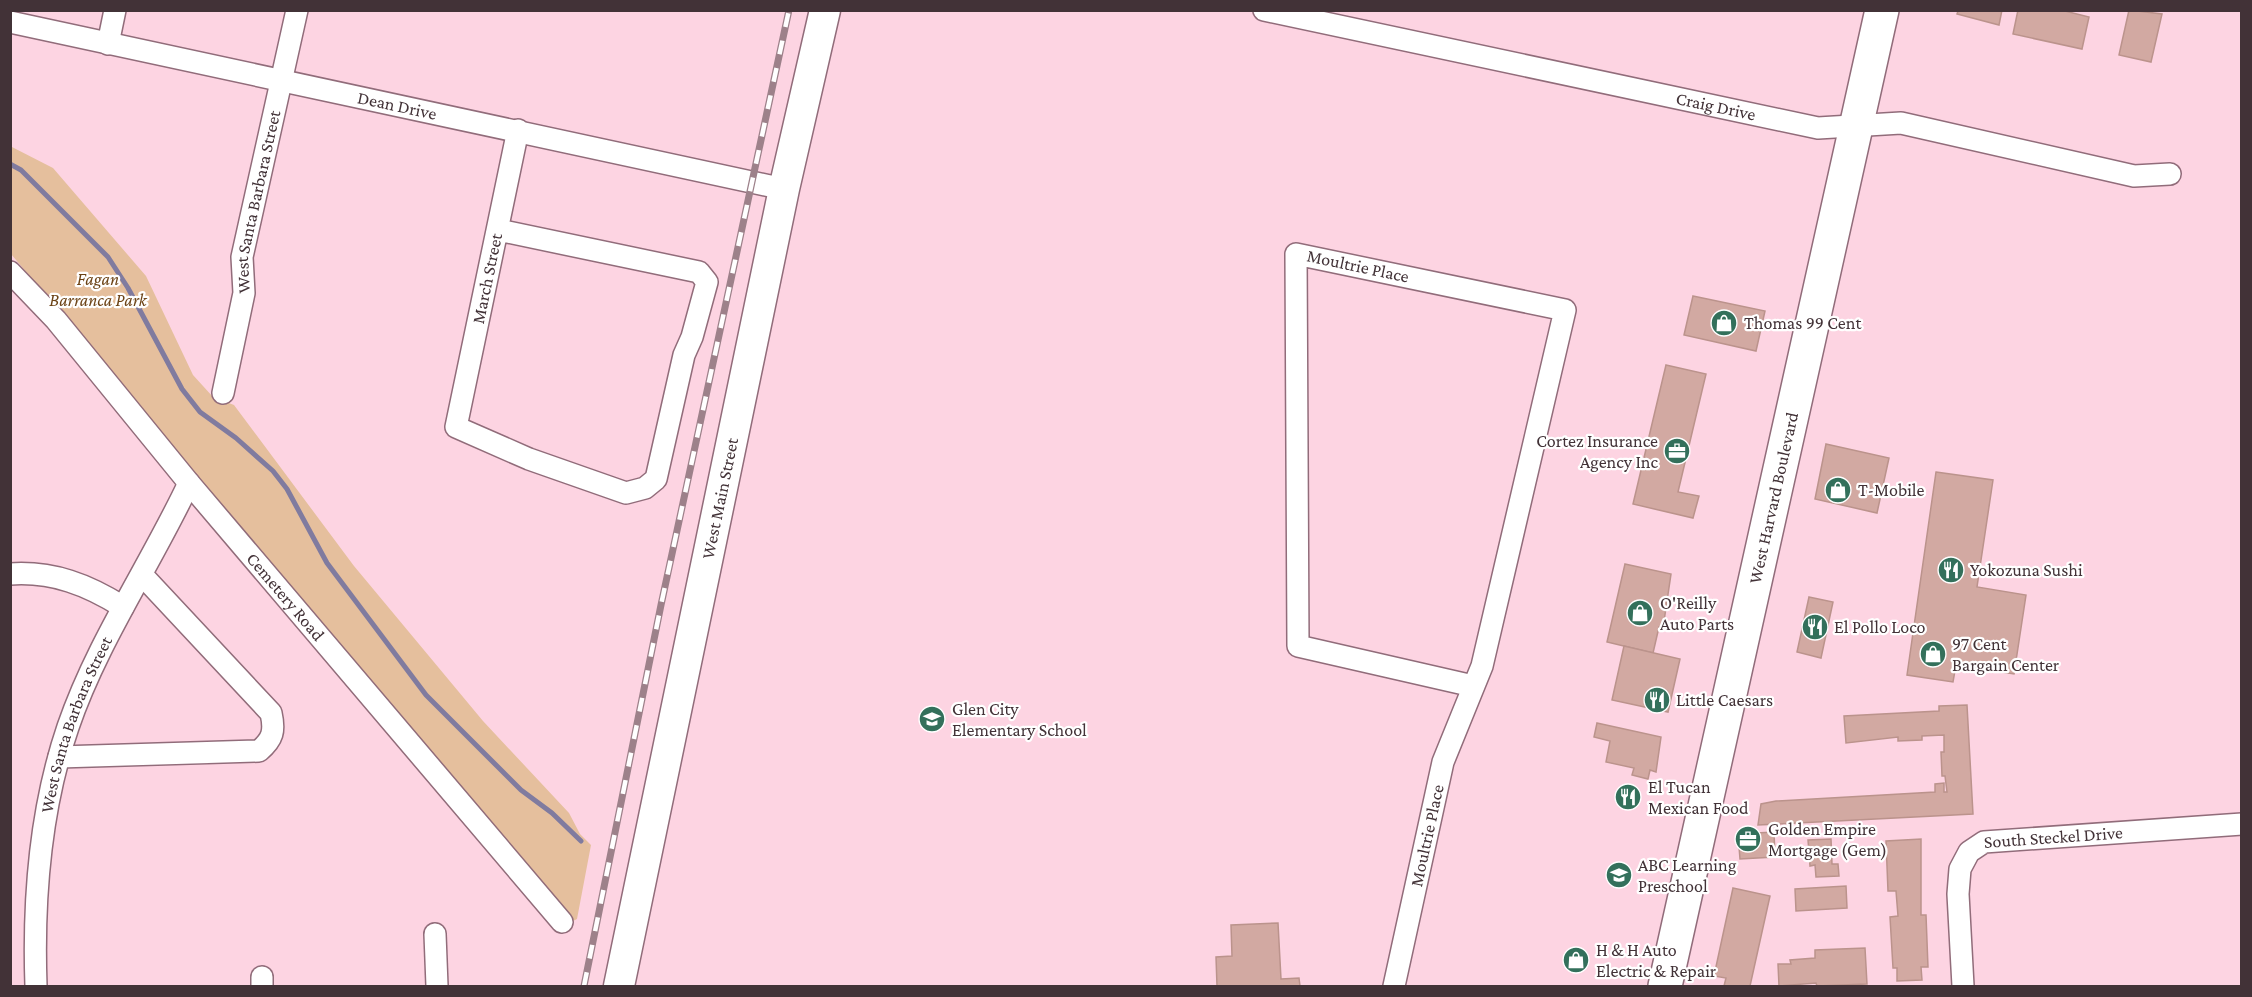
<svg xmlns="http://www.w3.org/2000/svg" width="2252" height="997" viewBox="0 0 2252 997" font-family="'Crimson Pro',serif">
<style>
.green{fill:#e5bf9d}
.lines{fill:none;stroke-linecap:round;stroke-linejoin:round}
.stream{stroke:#807b9f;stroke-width:5}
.building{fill:#d2a9a2;stroke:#bb938c;stroke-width:1.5}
.street-casing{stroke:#916c7a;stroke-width:24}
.secondary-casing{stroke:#916c7a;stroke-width:33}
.primary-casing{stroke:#916c7a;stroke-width:36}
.street{stroke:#fff;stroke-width:21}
.secondary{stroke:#fff;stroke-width:30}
.primary{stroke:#fff;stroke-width:33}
.rail-casing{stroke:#9d818a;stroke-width:7}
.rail{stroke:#fff;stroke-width:4.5;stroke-dasharray:14;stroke-linecap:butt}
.labels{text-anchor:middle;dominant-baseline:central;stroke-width:4.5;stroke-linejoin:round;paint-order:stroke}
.street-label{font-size:18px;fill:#423237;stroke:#fff}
.park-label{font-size:18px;font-style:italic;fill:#6c4316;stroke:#fff}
.poi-label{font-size:18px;fill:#423237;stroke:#fff;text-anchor:start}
</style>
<rect width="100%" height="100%" fill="#fdd4e2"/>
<path class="green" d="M 10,146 L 53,168 L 146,276 L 193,375 L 213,397 L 234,405 L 354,566 L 483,721 L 569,813 L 580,834 L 591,845 L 577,919 L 571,922 L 11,254 Z"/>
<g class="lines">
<path class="stream" d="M 10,164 L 21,170 L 108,257 L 128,288 L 182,389 L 200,412 L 236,438 L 273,471 L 287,489 L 327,563 L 426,695 L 521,790 L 552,813 L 581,841"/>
</g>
<g class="building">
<path d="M 1954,10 L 2002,10 L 1999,25 L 1957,14 L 1958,11 Z"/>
<path d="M 2018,10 L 2061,10 L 2089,17 L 2082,49 L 2013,34 Z"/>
<path d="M 2129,10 L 2162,14 L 2151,62 L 2119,55 Z"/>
<path d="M 1693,296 L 1765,311 L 1756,351 L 1684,335 Z"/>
<path d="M 1666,365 L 1706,374 L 1678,492 L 1699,496 L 1693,518 L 1633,504 Z"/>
<path d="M 1826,444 L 1889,458 L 1877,513 L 1815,499 Z"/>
<path d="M 1936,472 L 1993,480 L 1977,587 L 2026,595 L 2014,674 L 1956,665 L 1953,682 L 1907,675 Z"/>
<path d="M 1625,564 L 1671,574 L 1663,628 L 1659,627 L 1653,653 L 1607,642 Z"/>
<path d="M 1809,597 L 1833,602 L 1821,658 L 1797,652 Z"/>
<path d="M 1624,646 L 1680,659 L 1668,712 L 1612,700 Z"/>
<path d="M 1967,705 L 1973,814 L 1758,825 L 1761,804 L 1776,801 L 1935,792 L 1935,784 L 1944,783 L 1944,792 L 1947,792 L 1945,776 L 1942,776 L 1941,752 L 1944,752 L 1944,735 L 1922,736 L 1922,740 L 1898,741 L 1898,737 L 1846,743 L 1844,716 L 1939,711 L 1939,706 Z"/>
<path d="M 1597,723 L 1661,737 L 1656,772 L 1650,770 L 1648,779 L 1632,775 L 1634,768 L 1606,762 L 1610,741 L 1594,737 Z"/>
<path d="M 1774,832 L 1775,857 L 1740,859 L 1738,834 Z"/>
<path d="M 1831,839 L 1832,864 L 1838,864 L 1839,876 L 1816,877 L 1815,865 L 1810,866 L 1808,840 Z"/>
<path d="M 1921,839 L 1921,915 L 1926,915 L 1928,967 L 1921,967 L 1922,980 L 1897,981 L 1897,968 L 1893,968 L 1890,917 L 1898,916 L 1896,891 L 1888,891 L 1886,841 Z"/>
<path d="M 1846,886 L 1847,908 L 1796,911 L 1795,889 Z"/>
<path d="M 1733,888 L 1770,896 L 1750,986 L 1724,986 L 1726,978 L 1714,976 Z"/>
<path d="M 1278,923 L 1281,979 L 1299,978 L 1300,986 L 1217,986 L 1216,957 L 1232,956 L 1231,925 Z"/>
<path d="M 1865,948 L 1867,984 L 1817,986 L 1816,983 L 1779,986 L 1778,964 L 1791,964 L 1790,960 L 1815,958 L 1815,950 Z"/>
</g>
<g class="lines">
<defs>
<g id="street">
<path id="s1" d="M 1264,10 L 1818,128 L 1901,123 L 2134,176 L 2170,174"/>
<path id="s2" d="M 10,22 L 784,189"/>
<path d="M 108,44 L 115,10"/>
<path id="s3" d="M 498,230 L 699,272 L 707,282 L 692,337 L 684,355 L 656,479 L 645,488 L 626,493 L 529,459 L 456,427 L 518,130"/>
<path id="s4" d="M 10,272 L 56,320 L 189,483 L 562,922"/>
<path id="s5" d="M 223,393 L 244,293 L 242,257 L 297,10"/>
<path d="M 10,574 C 53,571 88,585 123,607"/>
<path d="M 59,757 L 259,751 C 273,739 275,731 271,713 L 143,576"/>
<path d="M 435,934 L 437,986"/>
<path d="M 262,977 L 262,986"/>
<path id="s6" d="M 36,986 C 33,900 40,809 68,727 C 97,642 151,564 189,483"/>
<path id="s7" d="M 1394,986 L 1443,762 L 1482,666 L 1565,310 L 1296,254 L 1298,646 L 1473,686"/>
<path id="s8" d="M 1963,986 L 1958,894 L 1960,869 L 1969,852 L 1984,842 L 2242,824"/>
</g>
<g id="secondary">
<path id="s9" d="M 619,986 L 784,189 L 825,10"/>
</g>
<g id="primary">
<path id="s10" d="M 1665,986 L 1882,10"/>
</g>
</defs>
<use href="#street" class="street-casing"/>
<use href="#secondary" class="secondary-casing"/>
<use href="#primary" class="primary-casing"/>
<use href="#street" class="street"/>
<use href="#secondary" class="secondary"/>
<use href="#primary" class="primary"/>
<defs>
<path id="rail" d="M 584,986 L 661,605 L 789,10"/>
</defs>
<use href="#rail" class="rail-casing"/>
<use href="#rail" class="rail"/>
</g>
<defs>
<symbol id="shop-disc" viewBox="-11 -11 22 22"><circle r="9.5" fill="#33705b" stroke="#fff"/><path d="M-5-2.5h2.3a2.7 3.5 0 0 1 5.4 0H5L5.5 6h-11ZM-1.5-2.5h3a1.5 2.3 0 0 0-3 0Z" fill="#fff"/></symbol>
<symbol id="office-disc" viewBox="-11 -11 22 22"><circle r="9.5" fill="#33705b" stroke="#fff"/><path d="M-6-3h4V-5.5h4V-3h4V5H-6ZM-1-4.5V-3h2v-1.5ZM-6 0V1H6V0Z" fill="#fff"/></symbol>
<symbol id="restaurant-disc" viewBox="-11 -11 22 22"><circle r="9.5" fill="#33705b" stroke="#fff"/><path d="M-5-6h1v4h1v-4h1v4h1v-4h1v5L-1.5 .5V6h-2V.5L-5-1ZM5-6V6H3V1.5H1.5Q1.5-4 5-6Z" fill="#fff"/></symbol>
<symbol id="school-disc" viewBox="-11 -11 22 22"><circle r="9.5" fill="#33705b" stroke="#fff"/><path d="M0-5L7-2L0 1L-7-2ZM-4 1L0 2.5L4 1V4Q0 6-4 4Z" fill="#fff"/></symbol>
</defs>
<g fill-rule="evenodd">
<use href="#shop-disc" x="1709" y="308" width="30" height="30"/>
<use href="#office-disc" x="1662" y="436" width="30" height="30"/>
<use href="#shop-disc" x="1823" y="475" width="30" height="30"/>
<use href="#restaurant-disc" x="1936" y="555" width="30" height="30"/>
<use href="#shop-disc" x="1625" y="598" width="30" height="30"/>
<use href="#restaurant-disc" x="1800" y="612" width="30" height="30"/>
<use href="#shop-disc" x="1918" y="639" width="30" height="30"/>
<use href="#restaurant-disc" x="1642" y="685" width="30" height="30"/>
<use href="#school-disc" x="917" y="704" width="30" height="30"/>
<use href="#restaurant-disc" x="1613" y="782" width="30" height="30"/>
<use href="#office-disc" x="1733" y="824" width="30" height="30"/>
<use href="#school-disc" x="1604" y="860" width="30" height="30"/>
<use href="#shop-disc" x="1561" y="945" width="30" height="30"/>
</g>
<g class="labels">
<g class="street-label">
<text stroke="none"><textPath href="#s2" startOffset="396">Dean Drive</textPath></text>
<text stroke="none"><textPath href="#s1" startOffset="462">Craig Drive</textPath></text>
<text stroke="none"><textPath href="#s5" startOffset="195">West Santa Barbara Street</textPath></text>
<text transform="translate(1358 266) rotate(12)">Moultrie Place</text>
<text stroke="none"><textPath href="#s3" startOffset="790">March Street</textPath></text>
<text stroke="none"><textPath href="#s9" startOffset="498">West Main Street</textPath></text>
<text stroke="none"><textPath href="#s10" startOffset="500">West Harvard Boulevard</textPath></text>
<text stroke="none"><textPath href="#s4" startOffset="426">Cemetery Road</textPath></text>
<text stroke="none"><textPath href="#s6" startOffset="267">West Santa Barbara Street</textPath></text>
<text stroke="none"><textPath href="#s7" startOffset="154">Moultrie Place</textPath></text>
<text stroke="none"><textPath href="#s8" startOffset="224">South Steckel Drive</textPath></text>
</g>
<g class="park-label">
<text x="98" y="279">Fagan<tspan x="98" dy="21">Barranca Park</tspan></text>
</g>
<g class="poi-label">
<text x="1744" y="323">Thomas 99 Cent</text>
<text x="1658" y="441" text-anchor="end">Cortez Insurance<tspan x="1658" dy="21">Agency Inc</tspan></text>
<text x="1858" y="490">T-Mobile</text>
<text x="1970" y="570">Yokozuna Sushi</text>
<text x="1660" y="603">O'Reilly<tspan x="1660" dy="21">Auto Parts</tspan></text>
<text x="1834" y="627">El Pollo Loco</text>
<text x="1952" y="644">97 Cent<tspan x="1952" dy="21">Bargain Center</tspan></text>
<text x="1676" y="700">Little Caesars</text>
<text x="952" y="709">Glen City<tspan x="952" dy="21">Elementary School</tspan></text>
<text x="1648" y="787">El Tucan<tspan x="1648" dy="21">Mexican Food</tspan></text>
<text x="1768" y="829">Golden Empire<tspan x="1768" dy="21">Mortgage (Gem)</tspan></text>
<text x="1638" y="865">ABC Learning<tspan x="1638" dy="21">Preschool</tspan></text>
<text x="1596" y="950">H &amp; H Auto<tspan x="1596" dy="21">Electric &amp; Repair</tspan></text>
</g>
</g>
<rect width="2252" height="997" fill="none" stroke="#423237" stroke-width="24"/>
</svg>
